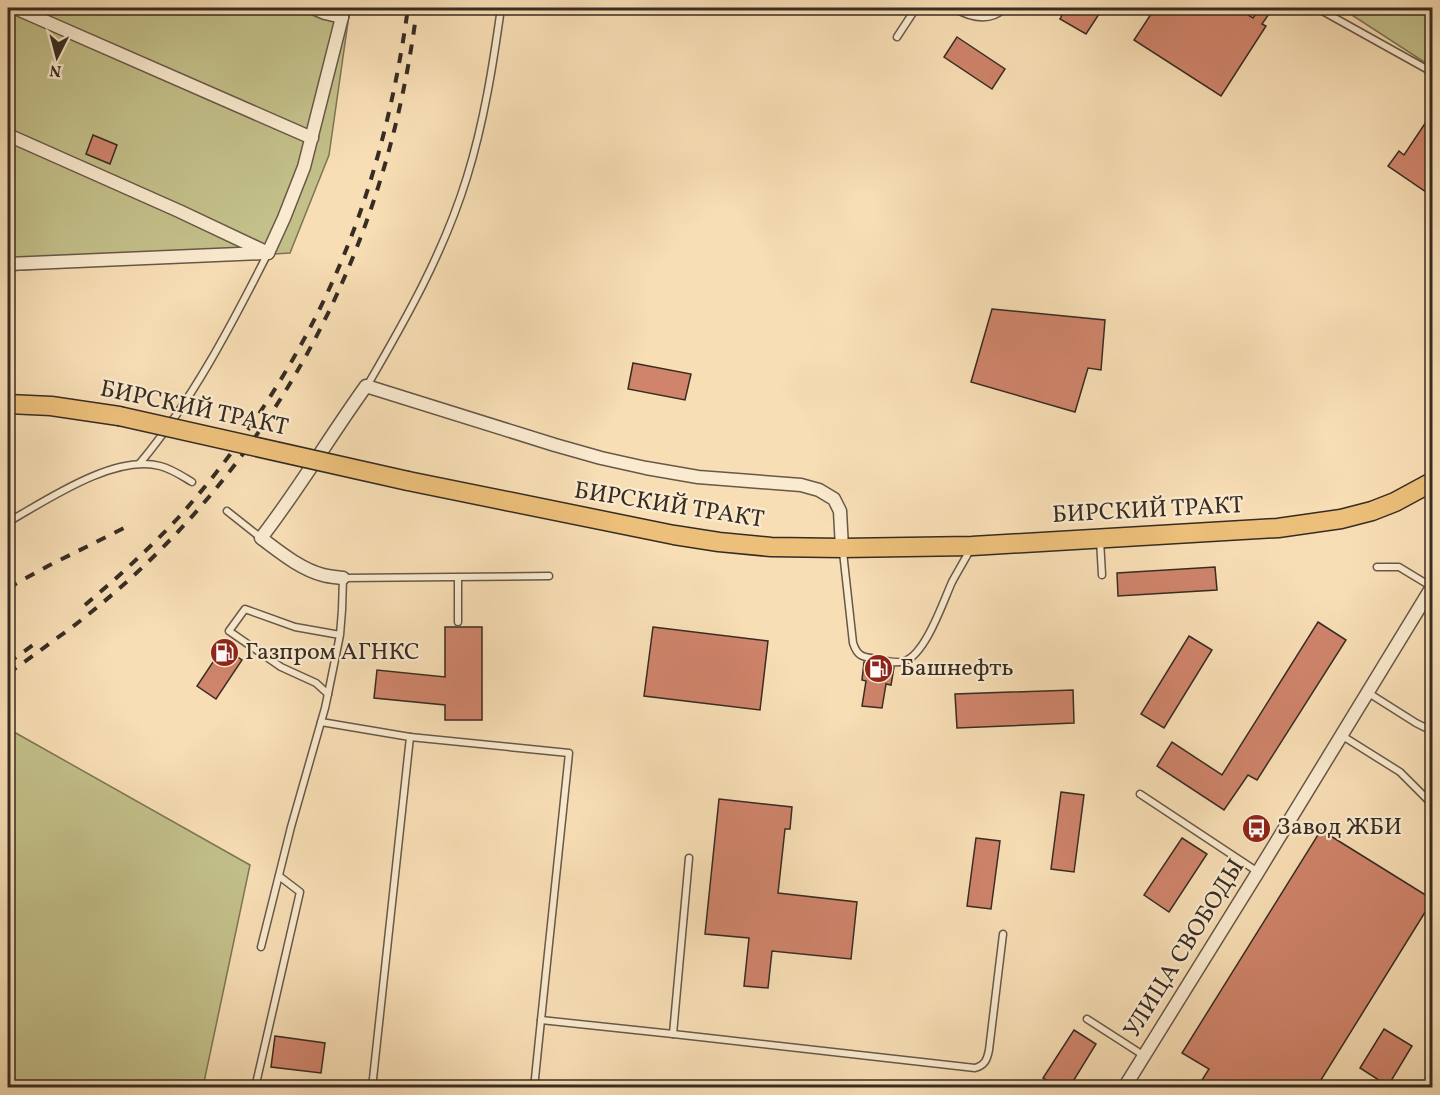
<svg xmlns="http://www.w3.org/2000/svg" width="1440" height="1095" viewBox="0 0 1440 1095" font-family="Vollkorn,serif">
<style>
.green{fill:#c3c08a;stroke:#7d7656;stroke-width:1.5}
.building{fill:#cf846b;stroke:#372c23;stroke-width:1.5}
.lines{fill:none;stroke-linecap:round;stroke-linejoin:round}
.service-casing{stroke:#675848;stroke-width:9}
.minor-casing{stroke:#675848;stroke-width:15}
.primary-casing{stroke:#372c23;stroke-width:21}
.service{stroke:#faeacf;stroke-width:6}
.minor{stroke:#faeacf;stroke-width:12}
.primary{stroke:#ecbf7a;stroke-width:18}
.rail{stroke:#372c23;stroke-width:4;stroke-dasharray:10 10;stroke-linecap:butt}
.primary-bridge-casing{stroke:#372c23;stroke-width:21;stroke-linecap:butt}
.primary-bridge{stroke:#ecbf7a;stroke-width:18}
.labels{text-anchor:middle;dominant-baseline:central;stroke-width:4.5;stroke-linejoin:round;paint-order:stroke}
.street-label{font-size:24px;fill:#372c23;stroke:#faeacf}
.poi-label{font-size:24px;fill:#372c23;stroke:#faeacf;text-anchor:start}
</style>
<rect width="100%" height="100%" fill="#f8deb5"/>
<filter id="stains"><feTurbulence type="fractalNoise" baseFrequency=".00333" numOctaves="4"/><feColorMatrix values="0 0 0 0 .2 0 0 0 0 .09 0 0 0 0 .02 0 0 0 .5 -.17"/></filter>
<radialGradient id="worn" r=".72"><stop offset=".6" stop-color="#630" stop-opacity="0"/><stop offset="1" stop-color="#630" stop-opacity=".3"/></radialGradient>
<g class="green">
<path d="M 8,8 L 350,8 L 329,155 L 290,253 L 8,271 Z"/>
<path d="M 1341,8 L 1432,8 L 1432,67 Z"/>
<path d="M 14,732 L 250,865 L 203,1087 L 8,1087 L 8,737 Z"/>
</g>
<g class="building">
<path d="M 1066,8 L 1095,8 L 1101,11 L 1086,34 L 1060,19 Z"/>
<path d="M 1155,8 L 1237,8 L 1253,18 L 1260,8 L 1273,8 L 1262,24 L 1266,26 L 1221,96 L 1134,40 Z"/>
<path d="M 957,37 L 1005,69 L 992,89 L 944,57 Z"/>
<path d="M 1432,113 L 1432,196 L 1388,166 L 1399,151 L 1404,155 Z"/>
<path d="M 93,135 L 117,145 L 110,164 L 86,154 Z"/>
<path d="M 992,309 L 1105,320 L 1101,370 L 1088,368 L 1075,412 L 971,382 Z"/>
<path d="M 633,363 L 691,374 L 685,400 L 628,389 Z"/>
<path d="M 1215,567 L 1217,590 L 1118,596 L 1117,573 Z"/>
<path d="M 1318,622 L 1346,640 L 1257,780 L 1248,775 L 1224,810 L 1157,766 L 1172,742 L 1222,775 Z"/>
<path d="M 445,627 L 482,627 L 482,720 L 445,720 L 445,705 L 374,698 L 377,670 L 445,677 Z"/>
<path d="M 653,627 L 768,641 L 760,710 L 644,696 Z"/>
<path d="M 1189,636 L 1212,650 L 1164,728 L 1141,714 Z"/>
<path d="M 223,647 L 242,660 L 216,699 L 197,686 Z"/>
<path d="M 864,662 L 894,667 L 891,685 L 886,684 L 882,708 L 862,706 L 866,681 L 862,680 Z"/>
<path d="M 1073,690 L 1074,723 L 957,728 L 955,694 Z"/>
<path d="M 1061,792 L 1084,795 L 1074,872 L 1051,869 Z"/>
<path d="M 719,799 L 792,807 L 790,829 L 785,829 L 778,893 L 857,902 L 851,959 L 772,951 L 768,988 L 744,986 L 749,938 L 705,934 Z"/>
<path d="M 1321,830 L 1432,899 L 1432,901 L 1316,1088 L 1197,1088 L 1209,1069 L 1182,1053 Z"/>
<path d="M 976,838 L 1000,841 L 991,909 L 967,906 Z"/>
<path d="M 1182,838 L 1207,854 L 1169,912 L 1144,895 Z"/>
<path d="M 1384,1029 L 1412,1046 L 1388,1086 L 1360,1068 Z"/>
<path d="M 1074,1030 L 1096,1044 L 1069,1088 L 1059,1088 L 1043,1078 Z"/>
<path d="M 275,1036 L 325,1043 L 321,1073 L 271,1067 Z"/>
</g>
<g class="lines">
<defs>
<g id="service">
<path d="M 954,8 C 971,18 989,23 1005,8"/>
<path d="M 1317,8 L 1432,72"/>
<path d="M 897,37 L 916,8"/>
<path d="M 367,386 C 406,319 444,252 467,177 C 484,122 493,65 501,8"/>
<path d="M 140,463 C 192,401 231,326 268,253"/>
<path d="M 227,511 L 261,538"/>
<path d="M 8,522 C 47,500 114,454 160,466 C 172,469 182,476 192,482"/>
<path d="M 1100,540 L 1102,575"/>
<path d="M 843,552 L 853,643 C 858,658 864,657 878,659 C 886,661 897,664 905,661 C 926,653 943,602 952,582 C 958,571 964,561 970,550"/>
<path d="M 1377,567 L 1399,567 L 1432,587"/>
<path d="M 458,578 L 458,622"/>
<path d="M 340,635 L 295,627 L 245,609 L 229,631 L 281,667 L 316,683 L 328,694 L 340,635 L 342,610 L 343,578 L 549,576"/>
<path d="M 1367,692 L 1416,723 L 1432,731"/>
<path d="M 321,722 L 410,737 L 372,1088"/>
<path d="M 1341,735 L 1400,772 L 1432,804"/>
<path d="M 410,737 L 569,753 L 541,1020 L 673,1034 L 689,858"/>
<path d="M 1140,794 L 1258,872"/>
<path d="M 261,947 L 291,827 L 325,708 L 328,694"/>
<path d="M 1087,1019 L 1143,1055"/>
<path d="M 673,1034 L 975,1068 C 985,1065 987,1060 989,1050 L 1003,934"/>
<path d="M 255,1088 L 300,892 L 279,876"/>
<path d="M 534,1088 L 541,1020"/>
</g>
<g id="minor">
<path d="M 15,8 L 312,138"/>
<path d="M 313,8 L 325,13 L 342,17 L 342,8"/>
<path d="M 8,135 L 179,211 L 268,253"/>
<path d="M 268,253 L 284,218 L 304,167 L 342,17"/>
<path d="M 8,264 L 264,253"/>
<path d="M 343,578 C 336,577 330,577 323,575 C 300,569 280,552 261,538 C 299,489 330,436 366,386 L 555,445 L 601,458 L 646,468 L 698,477 L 801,485 L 819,490 L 834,499 L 840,511 L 842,548"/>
<path d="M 1124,1088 L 1258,872 L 1432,587"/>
</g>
<g id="primary">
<path d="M 8,404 L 51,406 L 119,416"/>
<path d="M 408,481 L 674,535 L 719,542 L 771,547 L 842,548 L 972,546 L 1278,528 L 1341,519 L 1372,511 L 1395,502 L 1432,482"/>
</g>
</defs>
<use href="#service" class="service-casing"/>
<use href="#minor" class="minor-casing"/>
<use href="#primary" class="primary-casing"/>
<use href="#service" class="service"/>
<use href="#minor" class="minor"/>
<use href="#primary" class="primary"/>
<g class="rail">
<path d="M 8,588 L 48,566 L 132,524"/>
<path d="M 85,605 C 117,578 149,549 178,518 C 249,439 309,344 348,245 C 378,169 397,88 408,8"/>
<path d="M 8,663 L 40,640"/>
<path d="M 8,673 C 28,660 47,645 67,631 C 269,479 386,256 417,8"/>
</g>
<defs>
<path id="primary-bridge" d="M 119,416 L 408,481"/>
</defs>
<use href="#primary-bridge" class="primary-bridge-casing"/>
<use href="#primary-bridge" class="primary-bridge"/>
</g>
<defs>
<symbol id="fuel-disc" viewBox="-11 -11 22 22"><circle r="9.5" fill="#8f2418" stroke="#faeacf"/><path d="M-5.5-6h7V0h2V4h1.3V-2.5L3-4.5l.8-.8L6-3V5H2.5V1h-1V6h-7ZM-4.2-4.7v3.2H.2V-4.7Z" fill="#fff"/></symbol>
<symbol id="bus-disc" viewBox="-11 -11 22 22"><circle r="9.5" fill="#8f2418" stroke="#faeacf"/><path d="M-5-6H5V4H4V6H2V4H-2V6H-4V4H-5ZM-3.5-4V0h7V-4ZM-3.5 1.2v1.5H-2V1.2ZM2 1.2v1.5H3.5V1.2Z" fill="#fff"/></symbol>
</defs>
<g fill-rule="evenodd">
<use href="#fuel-disc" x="208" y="636" width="33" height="33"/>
<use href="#fuel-disc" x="862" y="652" width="33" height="33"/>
<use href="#bus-disc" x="1240" y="812" width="33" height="33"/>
</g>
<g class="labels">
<g class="street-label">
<text transform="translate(194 409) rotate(12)">БИРСКИЙ ТРАКТ</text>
<text transform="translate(669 506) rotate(9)">БИРСКИЙ ТРАКТ</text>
<text transform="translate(1148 511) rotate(-3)">БИРСКИЙ ТРАКТ</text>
<text transform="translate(1185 949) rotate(-58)">УЛИЦА СВОБОДЫ</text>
</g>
<g class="poi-label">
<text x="245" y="653">Газпром АГНКС</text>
<text x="900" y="669">Башнефть</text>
<text x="1277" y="828">Завод ЖБИ</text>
</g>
</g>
<rect width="1440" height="1095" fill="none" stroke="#f8deb5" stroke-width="30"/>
<rect x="9" y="9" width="1422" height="1077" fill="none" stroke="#372c23" stroke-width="3"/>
<rect x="15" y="15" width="1410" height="1065" fill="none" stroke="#372c23" stroke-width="1.5"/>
<g transform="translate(57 57) rotate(186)" stroke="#faeacf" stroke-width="4.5" paint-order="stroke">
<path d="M0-4.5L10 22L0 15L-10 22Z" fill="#372c23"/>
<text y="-9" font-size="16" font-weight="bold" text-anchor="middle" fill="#372c23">N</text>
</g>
<rect width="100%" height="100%" filter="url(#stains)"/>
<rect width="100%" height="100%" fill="url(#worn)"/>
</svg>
